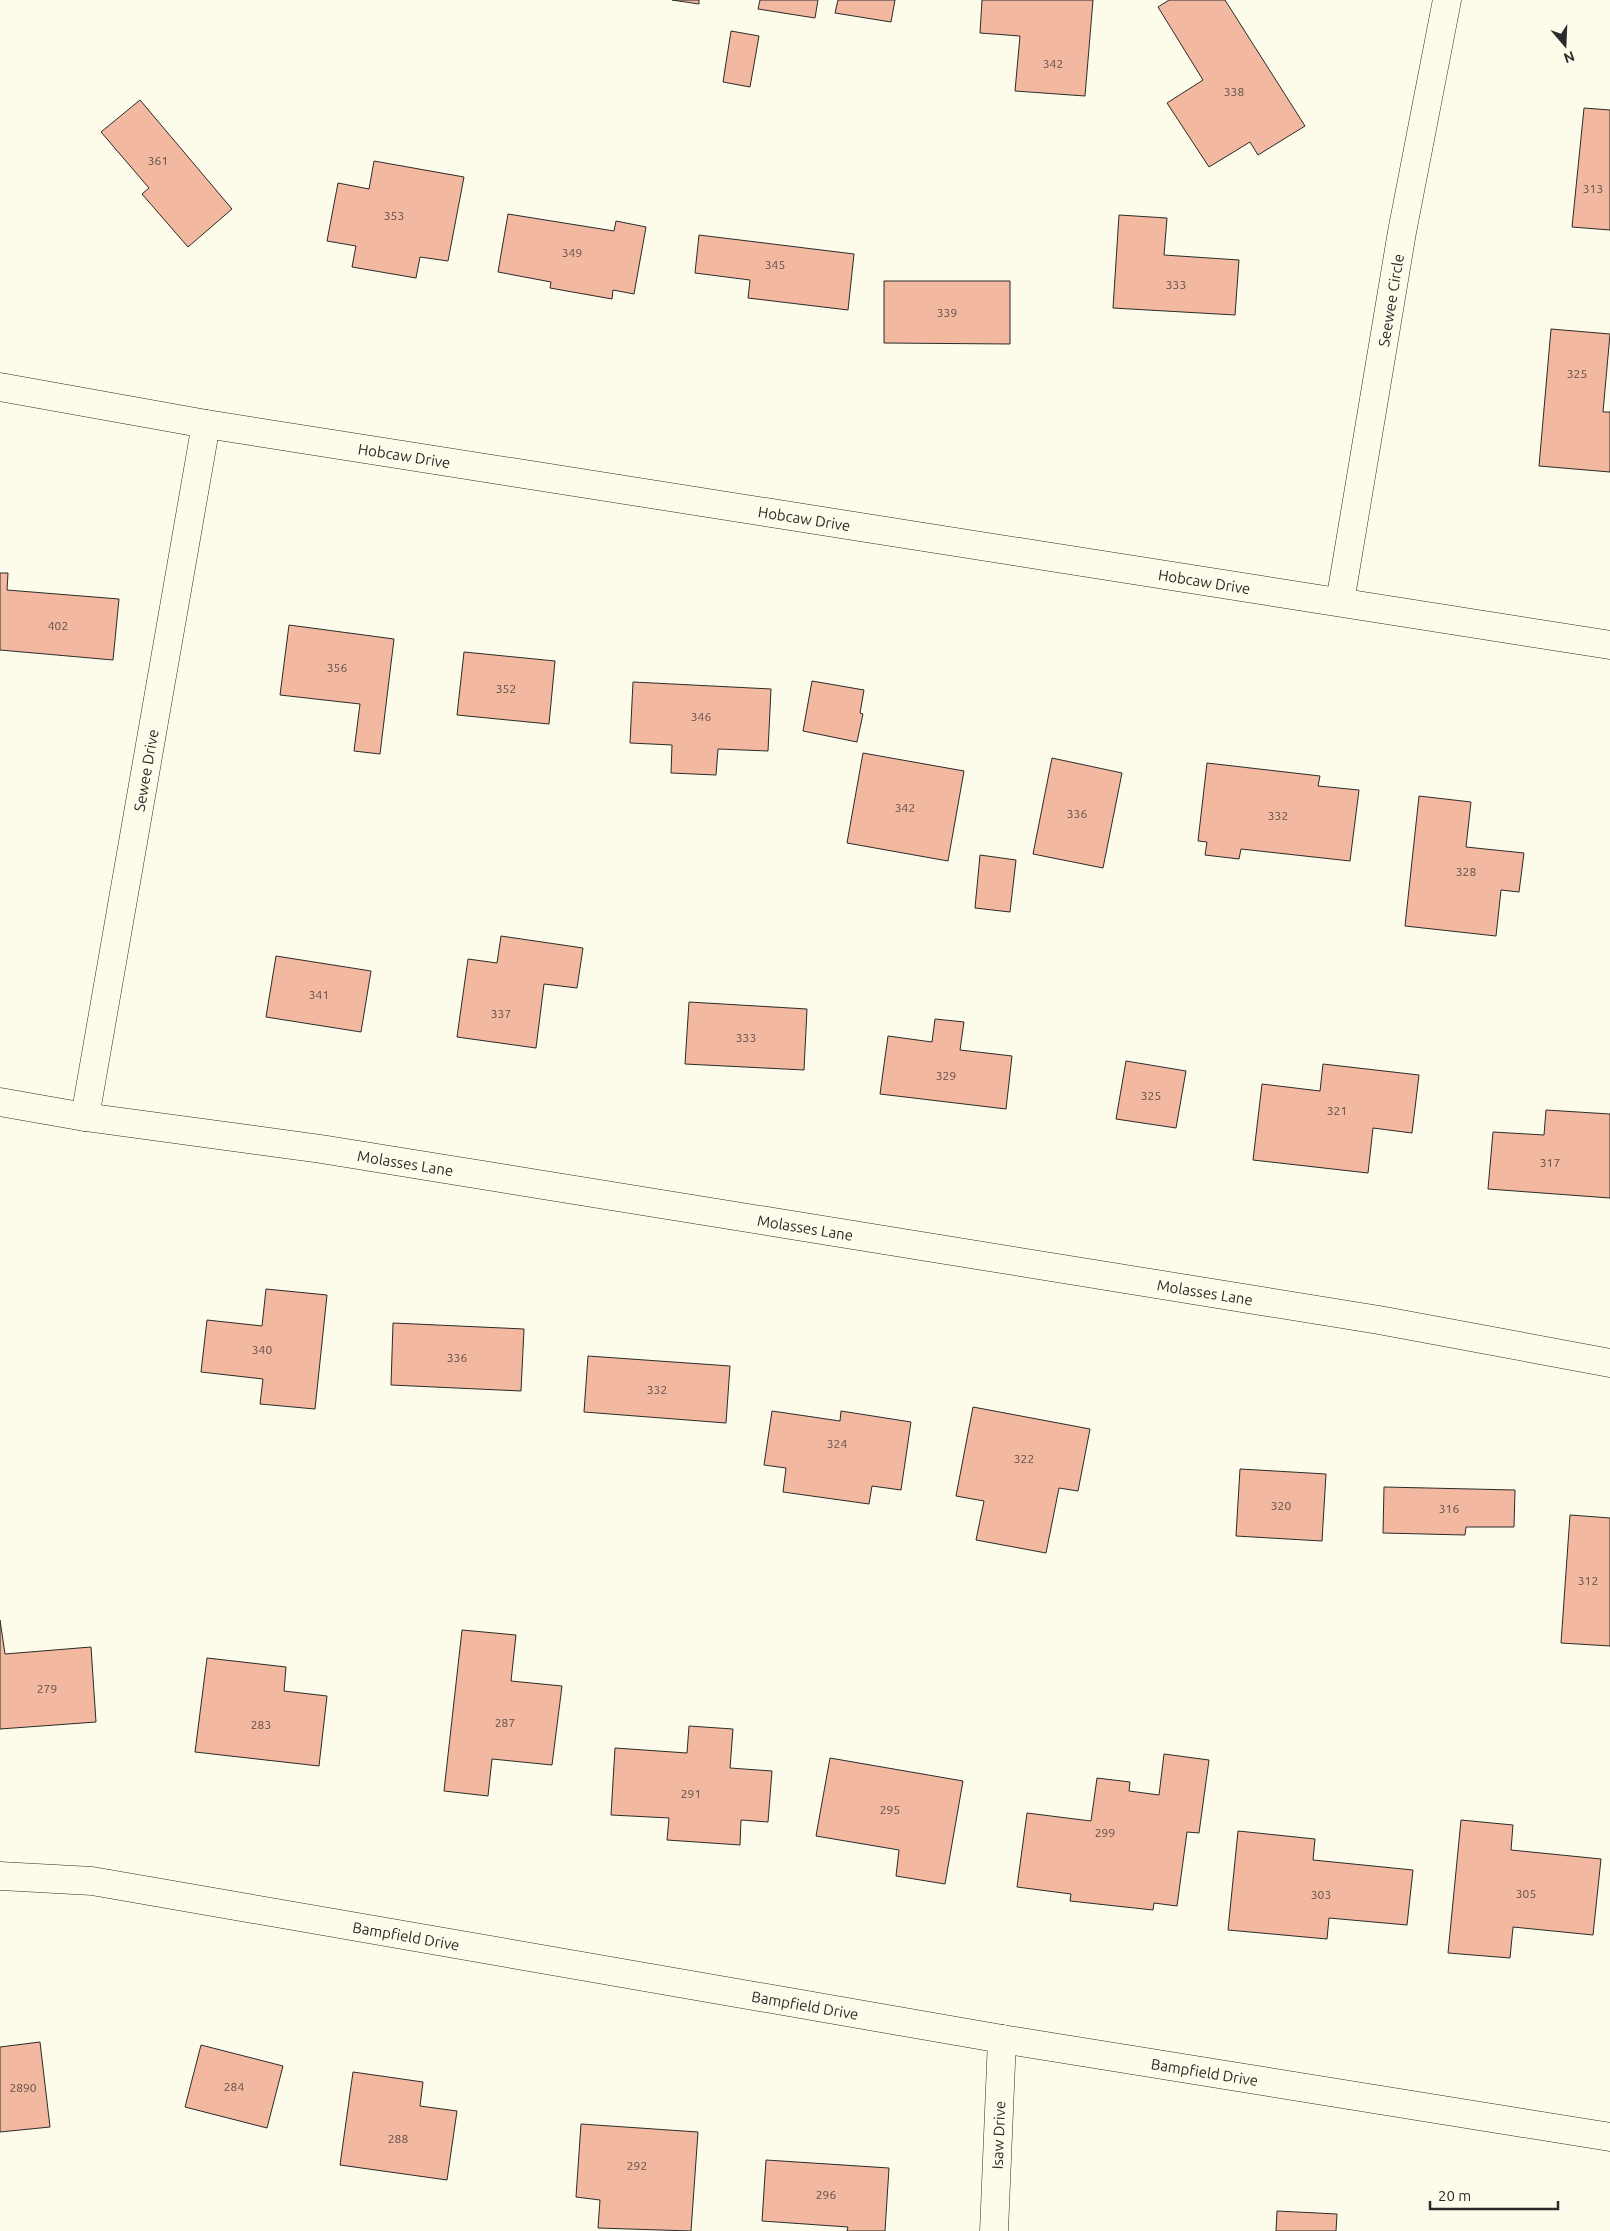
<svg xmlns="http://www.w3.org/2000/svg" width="1610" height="2231" viewBox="0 0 1610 2231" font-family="Ubuntu,sans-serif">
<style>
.building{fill:#f2b8a0;stroke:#2b2b2b}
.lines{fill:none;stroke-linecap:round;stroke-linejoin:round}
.minor-casing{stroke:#2b2b2b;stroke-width:29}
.minor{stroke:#fdfbea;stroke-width:28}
.labels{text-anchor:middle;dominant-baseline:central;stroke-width:4;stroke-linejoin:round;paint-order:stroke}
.number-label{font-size:12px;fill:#5d4e48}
.street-label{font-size:15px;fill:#2b2b2b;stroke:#fdfbea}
</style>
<rect width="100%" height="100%" fill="#fdfbea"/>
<g class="building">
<path d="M 672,0 L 699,0 L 699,4 Z"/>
<path d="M 760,0 L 818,0 L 815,18 L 758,9 Z"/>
<path d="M 838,0 L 895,0 L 891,22 L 835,13 Z"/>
<path d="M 982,0 L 1093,0 L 1085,96 L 1015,91 L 1020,36 L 980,33 Z"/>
<path d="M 1169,0 L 1225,0 L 1305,126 L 1258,155 L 1250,142 L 1209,167 L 1167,103 L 1203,80 L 1158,7 Z"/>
<path d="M 731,31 L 759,36 L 750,87 L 723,82 Z"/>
<path d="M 140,100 L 232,209 L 188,247 L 142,194 L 149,188 L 101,132 Z"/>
<path d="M 1584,108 L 1610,110 L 1610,230 L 1572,227 Z"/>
<path d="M 374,161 L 464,177 L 448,261 L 420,257 L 416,278 L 352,267 L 356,246 L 327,241 L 338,183 L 369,189 Z"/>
<path d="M 508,214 L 614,231 L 616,221 L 646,227 L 634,294 L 613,290 L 612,299 L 550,288 L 551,282 L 498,272 Z"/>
<path d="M 1119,215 L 1167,218 L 1164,255 L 1239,260 L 1235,315 L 1113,308 Z"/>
<path d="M 699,235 L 854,254 L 848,310 L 748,298 L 750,280 L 695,273 Z"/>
<path d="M 884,281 L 1010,281 L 1010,344 L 884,343 Z"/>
<path d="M 1551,329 L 1610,334 L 1603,412 L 1610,412 L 1610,472 L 1539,466 Z"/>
<path d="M 0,573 L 8,573 L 7,590 L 119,599 L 113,660 L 0,650 Z"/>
<path d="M 289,625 L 394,639 L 380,754 L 354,751 L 360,704 L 280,695 Z"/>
<path d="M 464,652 L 555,661 L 549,724 L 457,715 Z"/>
<path d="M 812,681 L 864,690 L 860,713 L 863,714 L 857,742 L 803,731 Z"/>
<path d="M 633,682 L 771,689 L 768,751 L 718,749 L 716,775 L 671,773 L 672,745 L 630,743 Z"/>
<path d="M 863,753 L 964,771 L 948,861 L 847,843 Z"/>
<path d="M 1052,758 L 1122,773 L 1103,868 L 1033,854 Z"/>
<path d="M 1207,763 L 1320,776 L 1318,786 L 1359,790 L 1350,861 L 1241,849 L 1239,859 L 1205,855 L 1207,842 L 1198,841 Z"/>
<path d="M 1419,796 L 1471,802 L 1466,847 L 1524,853 L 1519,892 L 1501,890 L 1496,936 L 1405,926 Z"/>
<path d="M 980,855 L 1016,860 L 1010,912 L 975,908 Z"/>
<path d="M 501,936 L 583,948 L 577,988 L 544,984 L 536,1048 L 457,1037 L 468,959 L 497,963 Z"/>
<path d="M 276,956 L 371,971 L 361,1032 L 266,1017 Z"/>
<path d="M 689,1002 L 807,1009 L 804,1070 L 685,1064 Z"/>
<path d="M 935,1019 L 964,1022 L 960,1050 L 1012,1056 L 1006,1109 L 880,1094 L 888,1036 L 932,1042 Z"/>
<path d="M 1126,1061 L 1186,1071 L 1176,1128 L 1116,1119 Z"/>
<path d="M 1323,1064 L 1419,1075 L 1412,1133 L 1373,1128 L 1368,1173 L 1253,1160 L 1262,1084 L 1320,1091 Z"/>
<path d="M 1546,1110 L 1610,1114 L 1610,1198 L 1488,1189 L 1493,1132 L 1544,1135 Z"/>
<path d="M 266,1289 L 327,1295 L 315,1409 L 260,1404 L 263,1379 L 201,1372 L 207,1320 L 262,1326 Z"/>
<path d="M 393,1323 L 524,1329 L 521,1391 L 391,1385 Z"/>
<path d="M 588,1356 L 730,1366 L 726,1423 L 584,1412 Z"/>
<path d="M 973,1407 L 1090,1429 L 1078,1491 L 1059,1488 L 1046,1553 L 976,1540 L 984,1501 L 956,1496 Z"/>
<path d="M 772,1411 L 840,1421 L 841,1411 L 911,1422 L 901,1490 L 872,1486 L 869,1504 L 783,1492 L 786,1468 L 764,1465 Z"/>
<path d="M 1240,1469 L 1326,1474 L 1322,1541 L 1236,1536 Z"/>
<path d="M 1384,1487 L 1515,1490 L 1514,1527 L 1466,1527 L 1465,1535 L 1383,1533 Z"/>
<path d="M 1570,1515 L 1610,1518 L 1610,1646 L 1561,1643 Z"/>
<path d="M 0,1620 L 5,1654 L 91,1647 L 96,1722 L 0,1729 Z"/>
<path d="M 462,1630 L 516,1635 L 511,1681 L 562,1686 L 552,1765 L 492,1759 L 488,1796 L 444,1791 Z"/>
<path d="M 207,1658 L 286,1667 L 284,1691 L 327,1696 L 319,1766 L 195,1752 Z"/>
<path d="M 689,1726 L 733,1729 L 730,1768 L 772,1771 L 768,1822 L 741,1820 L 740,1845 L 667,1840 L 669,1818 L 611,1815 L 615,1748 L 687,1753 Z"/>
<path d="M 1164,1754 L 1209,1760 L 1199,1833 L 1187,1832 L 1177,1906 L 1154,1903 L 1153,1910 L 1070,1901 L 1071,1894 L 1017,1887 L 1027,1813 L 1091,1821 L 1097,1778 L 1130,1782 L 1129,1791 L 1159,1795 Z"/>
<path d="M 830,1758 L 963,1781 L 945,1884 L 896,1876 L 899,1850 L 816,1836 Z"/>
<path d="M 1461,1820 L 1513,1825 L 1511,1850 L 1601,1859 L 1593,1935 L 1513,1927 L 1510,1958 L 1448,1953 Z"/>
<path d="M 1238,1831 L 1315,1839 L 1313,1860 L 1413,1870 L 1407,1925 L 1329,1918 L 1327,1939 L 1228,1930 Z"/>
<path d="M 40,2042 L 50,2127 L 0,2132 L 0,2047 Z"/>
<path d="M 201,2045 L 283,2066 L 267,2128 L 185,2107 Z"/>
<path d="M 353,2072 L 423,2082 L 420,2106 L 457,2111 L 447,2180 L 340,2165 Z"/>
<path d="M 581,2124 L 698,2132 L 691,2231 L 598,2228 L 600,2200 L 576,2197 Z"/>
<path d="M 766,2160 L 889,2168 L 885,2231 L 847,2231 L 848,2227 L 762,2221 Z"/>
<path d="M 1277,2211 L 1337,2214 L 1336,2231 L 1276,2231 Z"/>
</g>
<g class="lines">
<defs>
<g id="minor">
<path id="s1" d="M 0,387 L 206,424 L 1610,645"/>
<path id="s2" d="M 1340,602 L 1402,232 L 1447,0"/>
<path id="s3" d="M 0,1102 L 85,1117 L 321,1149 L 1379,1320 L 1610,1363"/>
<path id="s4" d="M 85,1117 L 206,424"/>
<path id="s5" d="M 0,1876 L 92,1881 L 1002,2039 L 1610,2137"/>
<path id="s6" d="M 994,2231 L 1002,2039"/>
</g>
</defs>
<use href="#minor" class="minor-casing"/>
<use href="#minor" class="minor"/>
</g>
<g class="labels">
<g class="number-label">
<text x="1053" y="63">342</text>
<text x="1234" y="91">338</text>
<text x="158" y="160">361</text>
<text x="1593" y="188">313</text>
<text x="394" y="215">353</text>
<text x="572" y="252">349</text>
<text x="775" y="264">345</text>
<text x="1176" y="284">333</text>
<text x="947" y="312">339</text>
<text x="1577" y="373">325</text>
<text x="58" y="625">402</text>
<text x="337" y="667">356</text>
<text x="506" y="688">352</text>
<text x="701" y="716">346</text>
<text x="905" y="807">342</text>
<text x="1077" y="813">336</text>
<text x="1278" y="815">332</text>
<text x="1466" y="871">328</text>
<text x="319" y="994">341</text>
<text x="501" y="1013">337</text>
<text x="746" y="1037">333</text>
<text x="946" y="1075">329</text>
<text x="1151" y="1095">325</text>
<text x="1337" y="1110">321</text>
<text x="1550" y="1162">317</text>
<text x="262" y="1349">340</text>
<text x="457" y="1357">336</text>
<text x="657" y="1389">332</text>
<text x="837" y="1443">324</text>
<text x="1024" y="1458">322</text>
<text x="1281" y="1505">320</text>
<text x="1449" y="1508">316</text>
<text x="1588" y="1580">312</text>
<text x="47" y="1688">279</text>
<text x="505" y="1722">287</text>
<text x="261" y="1724">283</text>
<text x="691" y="1793">291</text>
<text x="890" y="1809">295</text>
<text x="1105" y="1832">299</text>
<text x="1526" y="1893">305</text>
<text x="1321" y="1894">303</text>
<text x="234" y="2086">284</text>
<text x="23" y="2087">2890</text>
<text x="398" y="2138">288</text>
<text x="637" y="2165">292</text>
<text x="826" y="2194">296</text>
</g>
<g class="street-label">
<text stroke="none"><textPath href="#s2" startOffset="306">Seewee Circle</textPath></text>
<text stroke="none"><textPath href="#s1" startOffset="410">Hobcaw Drive</textPath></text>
<text stroke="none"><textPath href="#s1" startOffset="815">Hobcaw Drive</textPath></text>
<text stroke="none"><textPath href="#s1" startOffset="1220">Hobcaw Drive</textPath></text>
<text stroke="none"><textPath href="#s4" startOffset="352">Sewee Drive</textPath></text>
<text stroke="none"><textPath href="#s3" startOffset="410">Molasses Lane</textPath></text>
<text stroke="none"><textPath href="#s3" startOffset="815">Molasses Lane</textPath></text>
<text stroke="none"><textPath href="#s3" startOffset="1220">Molasses Lane</textPath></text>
<text stroke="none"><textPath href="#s5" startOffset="411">Bampfield Drive</textPath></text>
<text stroke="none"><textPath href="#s5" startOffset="816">Bampfield Drive</textPath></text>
<text stroke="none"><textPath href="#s5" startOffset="1221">Bampfield Drive</textPath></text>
<text stroke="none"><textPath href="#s6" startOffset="96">Isaw Drive</textPath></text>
</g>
</g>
<g transform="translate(1565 45) rotate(161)" stroke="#fdfbea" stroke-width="4" paint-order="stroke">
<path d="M0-4L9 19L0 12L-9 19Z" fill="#2b2b2b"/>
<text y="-8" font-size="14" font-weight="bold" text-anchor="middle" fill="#2b2b2b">N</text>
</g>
<path d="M1430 2201v8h128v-8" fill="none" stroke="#2b2b2b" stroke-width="2.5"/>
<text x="1438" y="2201" font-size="15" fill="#2b2b2b" stroke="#fdfbea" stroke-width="4" paint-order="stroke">20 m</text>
</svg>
